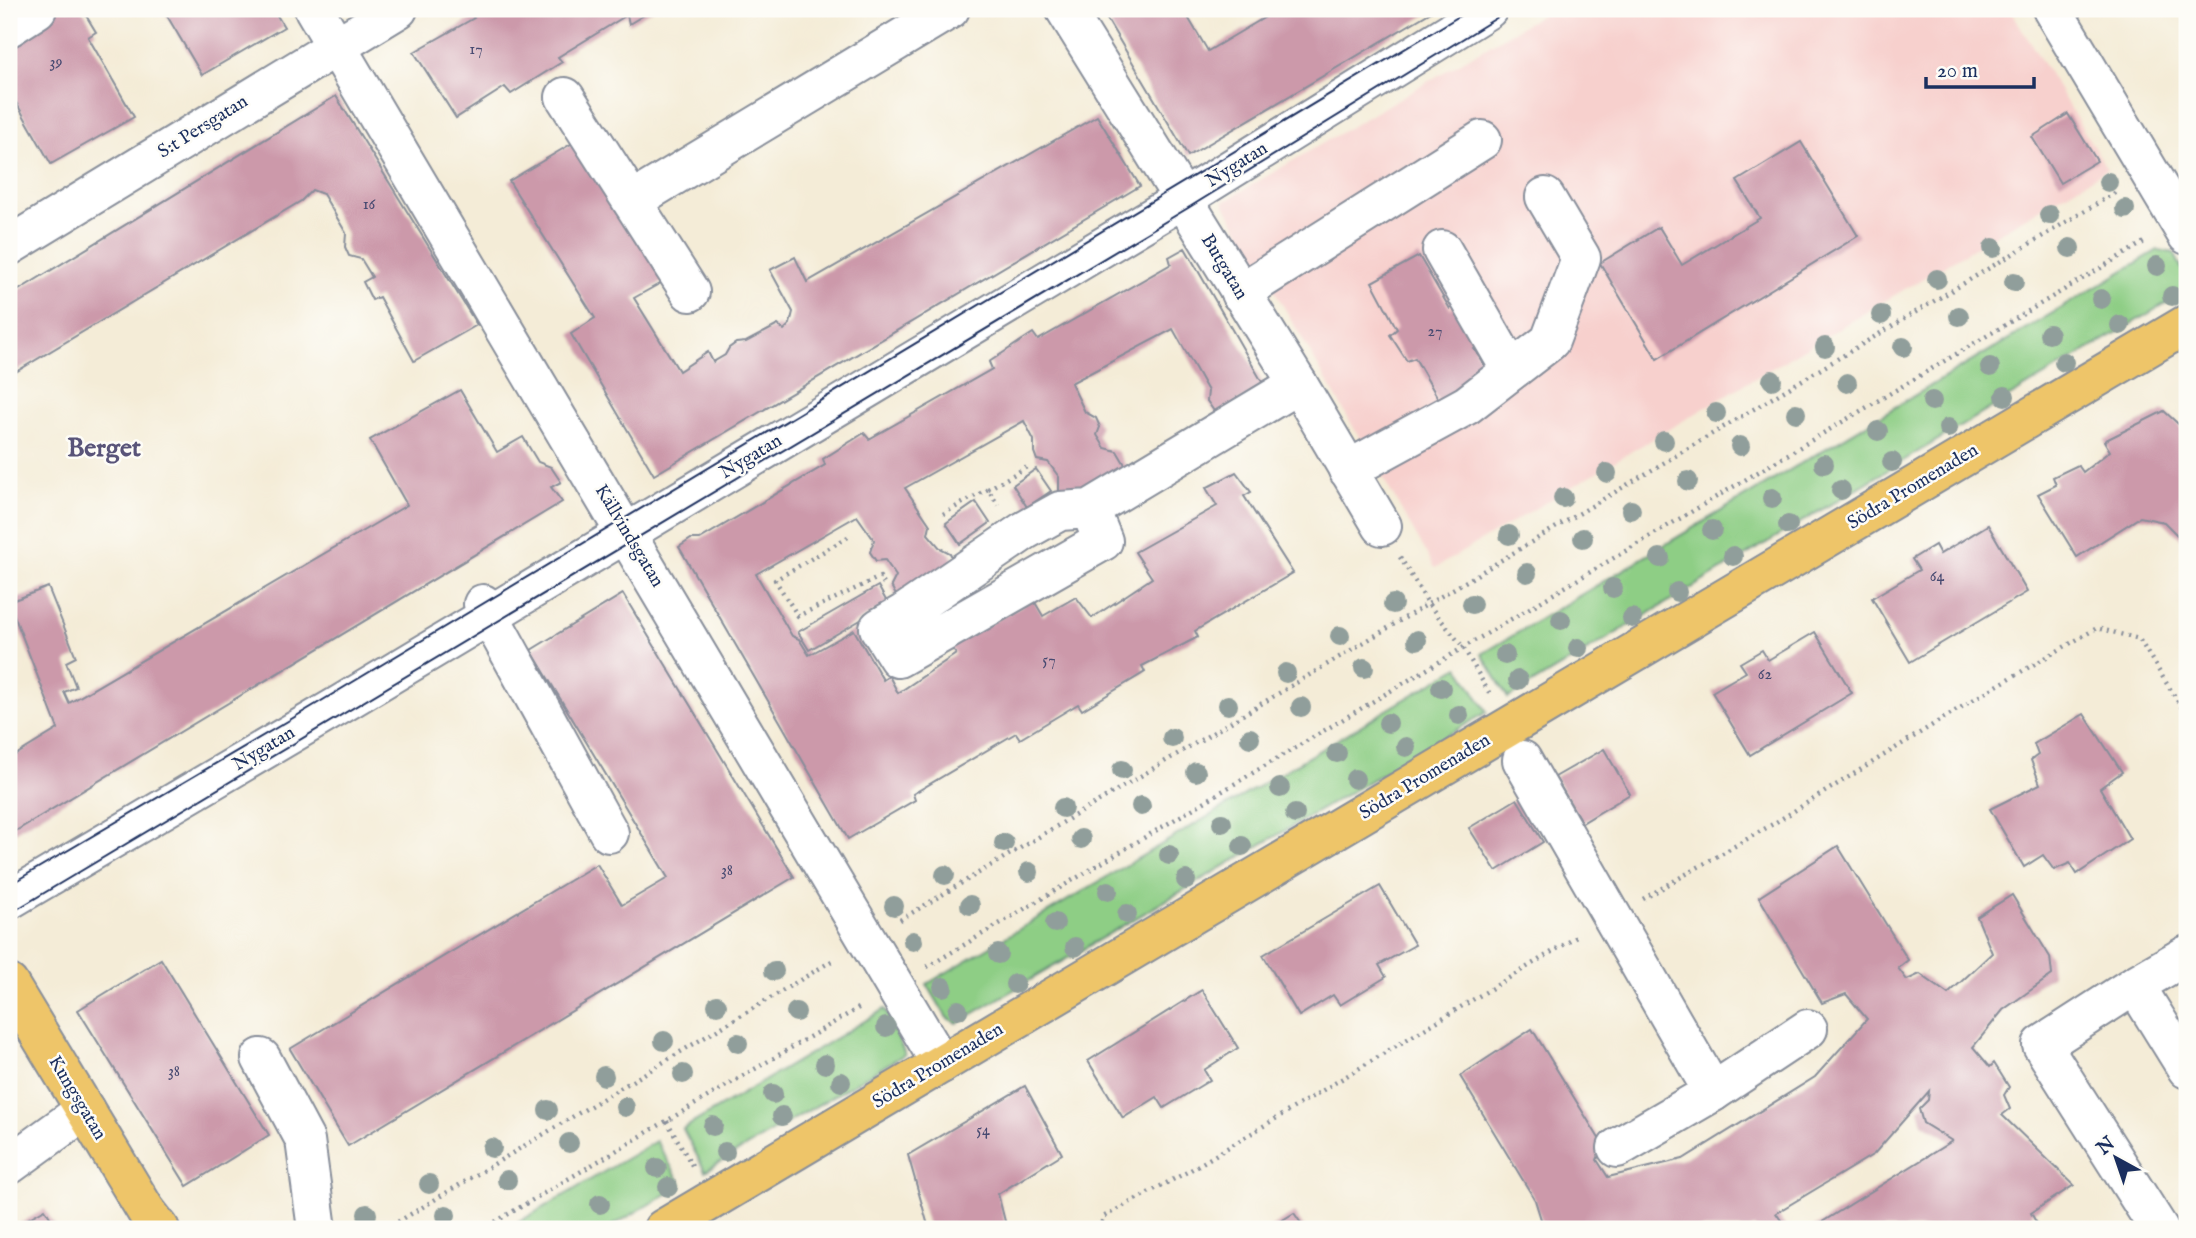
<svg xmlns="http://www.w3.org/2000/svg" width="2196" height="1238" viewBox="0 0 2196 1238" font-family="'IM FELL English',serif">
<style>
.built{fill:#f7d0cd}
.grass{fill:#8ece85;stroke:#547e72;stroke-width:2}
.building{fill:#c9a}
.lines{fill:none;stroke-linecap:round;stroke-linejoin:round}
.minor-casing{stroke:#888e9a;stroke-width:42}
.major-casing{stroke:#888e9a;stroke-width:42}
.path{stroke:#888e9a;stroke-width:4.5;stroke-dasharray:2 5;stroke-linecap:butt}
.minor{stroke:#fff;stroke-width:38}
.major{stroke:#eec569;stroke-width:38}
.tram{stroke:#1b2f5e;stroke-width:2}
.tree{fill:#909e9b}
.labels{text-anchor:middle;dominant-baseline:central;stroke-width:5;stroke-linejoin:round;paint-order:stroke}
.number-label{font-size:16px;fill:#474a71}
.street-label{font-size:19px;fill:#1b2f5e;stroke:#fdfcf7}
.district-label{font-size:26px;font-weight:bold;fill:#595479;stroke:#fdfcf7}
</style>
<rect width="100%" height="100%" fill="#fdfcf7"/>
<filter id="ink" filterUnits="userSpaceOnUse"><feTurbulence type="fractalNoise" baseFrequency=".0143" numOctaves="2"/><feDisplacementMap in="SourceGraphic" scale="14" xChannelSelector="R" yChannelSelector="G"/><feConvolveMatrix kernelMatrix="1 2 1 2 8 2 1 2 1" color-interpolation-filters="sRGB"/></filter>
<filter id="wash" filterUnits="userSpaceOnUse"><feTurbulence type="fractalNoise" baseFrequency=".00686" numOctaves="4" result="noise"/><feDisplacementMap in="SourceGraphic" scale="28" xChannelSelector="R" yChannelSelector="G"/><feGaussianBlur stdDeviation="1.57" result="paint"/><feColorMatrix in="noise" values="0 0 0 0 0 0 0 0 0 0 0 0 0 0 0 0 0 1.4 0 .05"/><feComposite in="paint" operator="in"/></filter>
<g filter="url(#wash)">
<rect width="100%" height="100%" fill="#f4ecd7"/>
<path class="built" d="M 1551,9 L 2010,9 L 2107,169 L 1435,568 L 1223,202 Z"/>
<g class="grass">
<path d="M 2158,250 L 2174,253 L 2187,279 L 2186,291 L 1508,698 L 1482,654 Z"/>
<path d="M 1459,667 L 1487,712 L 957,1023 L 947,1018 L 927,984 Z"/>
<path d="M 885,1009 L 905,1054 L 705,1171 L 683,1129 Z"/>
<path d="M 656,1141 L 682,1185 L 607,1229 L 507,1229 Z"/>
</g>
<g id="blocks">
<g class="building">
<path d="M 56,9 L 82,9 L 96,32 L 88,37 L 134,117 L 51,164 L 9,90 L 9,36 Z"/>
<path d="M 163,9 L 273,9 L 284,27 L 202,75 Z"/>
<path d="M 469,9 L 654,9 L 629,24 L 627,15 L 558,57 L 562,62 L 511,94 L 505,87 L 456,118 L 414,52 L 474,18 L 468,10 Z"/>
<path d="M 1101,9 L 1183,9 L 1208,51 L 1279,9 L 1436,9 L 1188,156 Z"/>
<path d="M 336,96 L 477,325 L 414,361 L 379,297 L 372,300 L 363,282 L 372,277 L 361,259 L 349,256 L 345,247 L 346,233 L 323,194 L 312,190 L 301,201 L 9,376 L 9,296 Z"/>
<path d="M 2068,114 L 2097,161 L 2060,183 L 2032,137 Z"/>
<path d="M 1097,116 L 1140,186 L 654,475 L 571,334 L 595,318 L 509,181 L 581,138 L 668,279 L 634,298 L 679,371 L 708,352 L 713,362 L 725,355 L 729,348 L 736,343 L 746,342 L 778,325 L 784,330 L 790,324 L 793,312 L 770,270 L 795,257 L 807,282 Z"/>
<path d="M 1801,142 L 1858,236 L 1657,359 L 1600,263 L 1659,227 L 1682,265 L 1760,218 L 1737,181 Z"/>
<path d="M 1185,248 L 1265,387 L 1216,414 L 1207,401 L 1208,391 L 1173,329 L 1071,383 L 1085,412 L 1096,418 L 1100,427 L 1097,435 L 1105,448 L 1117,451 L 1127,468 L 1068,504 L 1059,490 L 1059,477 L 1048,462 L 1037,460 L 1034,452 L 1034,440 L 1024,421 L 905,488 L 930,525 L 928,534 L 940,548 L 950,553 L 958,569 L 899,601 L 891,586 L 896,576 L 885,560 L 876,561 L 870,552 L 874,540 L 857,516 L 756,574 L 792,636 L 799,639 L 809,655 L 854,630 L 883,680 L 889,676 L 898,693 L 956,654 L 950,646 L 1033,599 L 1043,616 L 1076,597 L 1092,618 L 1152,578 L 1135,552 L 1217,506 L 1206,488 L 1236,472 L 1251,492 L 1244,496 L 1293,573 L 1195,631 L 1198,637 L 1142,666 L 1145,672 L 1082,710 L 1078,704 L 1020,739 L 1016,733 L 913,794 L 915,800 L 848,839 L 679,547 L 691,539 L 700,539 L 825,465 L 823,459 L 864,433 L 869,439 L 992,369 L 989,362 L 1033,333 L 1038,340 L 1171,264 L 1169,257 Z"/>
<path d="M 1419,256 L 1450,309 L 1457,304 L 1483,342 L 1474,349 L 1495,382 L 1443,407 L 1415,358 L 1407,361 L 1390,335 L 1397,329 L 1372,282 Z"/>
<path d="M 460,390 L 497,452 L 523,437 L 538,462 L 551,467 L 561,482 L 551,487 L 562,502 L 9,835 L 9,759 L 58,729 L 9,602 L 48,587 L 76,657 L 66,662 L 76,687 L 64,692 L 69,703 L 407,505 L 370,440 Z"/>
<path d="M 2164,411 L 2187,432 L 2187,545 L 2164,522 L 2140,517 L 2077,557 L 2038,494 L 2056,485 L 2053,477 L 2078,465 L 2083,472 L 2110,451 L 2104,441 Z"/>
<path d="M 1036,469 L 1051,491 L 1027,507 L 1013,485 Z"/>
<path d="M 976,502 L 990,523 L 960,544 L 946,523 Z"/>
<path d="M 1988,525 L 2027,592 L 1910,662 L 1872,598 L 1919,570 L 1912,559 L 1935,545 L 1940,554 Z"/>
<path d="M 878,586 L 888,604 L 809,650 L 798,632 Z"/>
<path d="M 623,594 L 794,877 L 348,1146 L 290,1049 L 597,864 L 622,905 L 668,878 L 531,650 Z"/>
<path d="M 1815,632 L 1852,693 L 1750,755 L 1712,692 L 1746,672 L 1740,663 L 1762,650 L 1768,660 Z"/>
<path d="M 2084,714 L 2122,772 L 2100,788 L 2130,839 L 2077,874 L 2070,863 L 2054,870 L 2043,855 L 2024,867 L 1990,809 L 2040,784 L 2031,760 L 2038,755 L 2034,744 Z"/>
<path d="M 1604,749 L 1630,794 L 1582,823 L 1555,777 Z"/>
<path d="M 1517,799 L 1543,842 L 1496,871 L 1469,828 Z"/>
<path d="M 1838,846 L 1908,960 L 1898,968 L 1907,980 L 1920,974 L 1948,994 L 1992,953 L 1977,917 L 2012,895 L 2050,957 L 2052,975 L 2003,1010 L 1973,1047 L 1990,1067 L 1994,1063 L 2009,1087 L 2004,1095 L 2010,1109 L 2002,1115 L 2074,1185 L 2031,1213 L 2040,1229 L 1811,1229 L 1952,1141 L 1923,1123 L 1919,1109 L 1928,1100 L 1929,1091 L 1874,1154 L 1776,1213 L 1787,1229 L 1755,1229 L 1754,1227 L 1750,1229 L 1544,1229 L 1535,1200 L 1460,1076 L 1532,1029 L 1603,1145 L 1597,1160 L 1608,1177 L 1683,1159 L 1815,1077 L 1867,1019 L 1846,994 L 1822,1003 L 1759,897 Z"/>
<path d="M 1380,886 L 1415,945 L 1379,965 L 1386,977 L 1340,1005 L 1333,995 L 1299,1016 L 1263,955 Z"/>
<path d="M 161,959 L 269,1135 L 187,1186 L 78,1010 Z"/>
<path d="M 1202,990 L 1238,1048 L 1204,1070 L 1210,1080 L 1164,1108 L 1157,1097 L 1123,1118 L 1088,1061 Z"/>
<path d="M 1025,1086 L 1062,1154 L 998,1194 L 1007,1229 L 929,1229 L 908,1155 Z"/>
<path d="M 45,1209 L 57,1229 L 10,1229 Z"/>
<path d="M 1294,1213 L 1305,1229 L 1268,1229 Z"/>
</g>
</g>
</g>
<g filter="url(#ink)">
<use href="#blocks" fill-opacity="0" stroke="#888e9a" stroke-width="2"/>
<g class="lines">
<defs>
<g id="minor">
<path d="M 314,9 L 941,1064"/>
<path d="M 1065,9 L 1298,384 L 1382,526"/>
<path d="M 2052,9 L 2187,235"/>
<path d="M 9,27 L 37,9"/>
<path d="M 565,97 L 690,292"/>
<path d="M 632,201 L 950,9"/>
<path d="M 9,246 L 398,9"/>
<path d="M 1442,250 L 1511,370"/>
<path d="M 1240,293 L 1482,140"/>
<path d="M 1348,470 L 1467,405 L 1550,341 L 1581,258 L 1545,197"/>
<path d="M 1090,509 L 1103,541 L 898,658 L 879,628 L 903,614 L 1024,531 L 1060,511 L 1090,509 L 1298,384"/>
<path d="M 483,604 L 609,833"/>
<path d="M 1522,760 L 1713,1092 L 1617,1148"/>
<path d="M 9,900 L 338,706 L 1183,199 L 1488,9"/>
<path d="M 2135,985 L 2187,1069"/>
<path d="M 261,1058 L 305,1140 L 317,1229"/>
<path d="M 1713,1092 L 1808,1029"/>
<path d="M 9,1165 L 85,1110"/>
<path d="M 2159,1229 L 2042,1045 L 2135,985 L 2187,955"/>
</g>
<g id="major">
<path d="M 9,984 L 146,1211 L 160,1229"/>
<path d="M 663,1229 L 2187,324"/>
</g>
</defs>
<use href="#minor" class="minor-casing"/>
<use href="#major" class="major-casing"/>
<g class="path">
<path d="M 988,489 L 1027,467"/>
<path d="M 943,514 L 988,489 L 998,505"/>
<path d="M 848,537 L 775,580 L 798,616 L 880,577 L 884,584"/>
<path d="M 1400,557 L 1429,605 L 1463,647 L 1491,696"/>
<path d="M 1643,899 L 1773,824 L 1981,695 L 2097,628 L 2139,639 L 2187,716"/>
<path d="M 900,920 L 2118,191"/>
<path d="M 927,967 L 2146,241"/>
<path d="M 667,1121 L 694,1169"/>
<path d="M 386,1229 L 835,959"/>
<path d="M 483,1229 L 862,1006"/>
<path d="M 1100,1229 L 1103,1217 L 1189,1171 L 1580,935"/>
</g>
<use href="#minor" class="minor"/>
<use href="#major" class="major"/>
<g class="tram">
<path d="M 9,885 L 293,718 L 1471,9"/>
<path d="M 9,914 L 1188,208 L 1511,9"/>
</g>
</g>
<g class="tree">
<circle cx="2108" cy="182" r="10"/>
<circle cx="2125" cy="209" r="10"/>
<circle cx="2049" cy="215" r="10"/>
<circle cx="1993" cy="248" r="10"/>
<circle cx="2070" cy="248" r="10"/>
<circle cx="2157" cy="266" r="10"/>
<circle cx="1937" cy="279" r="10"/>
<circle cx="2014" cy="282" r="10"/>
<circle cx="2172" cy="296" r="10"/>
<circle cx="2101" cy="299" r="10"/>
<circle cx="1881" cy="315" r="10"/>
<circle cx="1959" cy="316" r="10"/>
<circle cx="2120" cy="325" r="10"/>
<circle cx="2049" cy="334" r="10"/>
<circle cx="1825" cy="347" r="10"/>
<circle cx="1903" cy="347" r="10"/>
<circle cx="2064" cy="362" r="10"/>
<circle cx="1990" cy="367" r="10"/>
<circle cx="1772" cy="380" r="10"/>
<circle cx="1847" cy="383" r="10"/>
<circle cx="2005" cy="396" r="10"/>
<circle cx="1932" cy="401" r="10"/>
<circle cx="1716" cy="413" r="10"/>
<circle cx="1796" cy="413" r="10"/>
<circle cx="1948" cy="428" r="10"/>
<circle cx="1878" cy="431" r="10"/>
<circle cx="1664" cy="441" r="10"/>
<circle cx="1740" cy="446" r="10"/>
<circle cx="1892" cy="462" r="10"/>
<circle cx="1824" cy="464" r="10"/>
<circle cx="1607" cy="473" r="10"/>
<circle cx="1688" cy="481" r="10"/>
<circle cx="1841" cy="490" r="10"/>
<circle cx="1563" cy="498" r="10"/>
<circle cx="1772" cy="498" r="10"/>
<circle cx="1631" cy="510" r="10"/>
<circle cx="1788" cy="525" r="10"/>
<circle cx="1712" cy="530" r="10"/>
<circle cx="1509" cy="535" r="10"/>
<circle cx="1583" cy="538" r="10"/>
<circle cx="1733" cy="556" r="10"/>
<circle cx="1660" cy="558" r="10"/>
<circle cx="1527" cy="573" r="10"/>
<circle cx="1613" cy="588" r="10"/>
<circle cx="1677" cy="592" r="10"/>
<circle cx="1393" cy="604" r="10"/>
<circle cx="1472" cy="604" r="10"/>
<circle cx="1632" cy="618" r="10"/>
<circle cx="1561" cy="620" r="10"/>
<circle cx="1340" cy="636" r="10"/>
<circle cx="1417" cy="640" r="10"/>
<circle cx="1578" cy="648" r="10"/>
<circle cx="1505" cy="655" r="10"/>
<circle cx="1364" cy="668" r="10"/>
<circle cx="1286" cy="673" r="10"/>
<circle cx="1518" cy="680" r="10"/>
<circle cx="1441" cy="688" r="10"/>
<circle cx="1228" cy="705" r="10"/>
<circle cx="1301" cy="707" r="10"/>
<circle cx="1459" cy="715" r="10"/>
<circle cx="1388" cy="723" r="10"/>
<circle cx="1172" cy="738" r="10"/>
<circle cx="1250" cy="738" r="10"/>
<circle cx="1406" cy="747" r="10"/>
<circle cx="1337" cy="753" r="10"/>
<circle cx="1122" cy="770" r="10"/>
<circle cx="1196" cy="772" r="10"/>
<circle cx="1355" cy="779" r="10"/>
<circle cx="1280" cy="788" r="10"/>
<circle cx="1141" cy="806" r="10"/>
<circle cx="1063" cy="808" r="10"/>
<circle cx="1295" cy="814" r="10"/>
<circle cx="1222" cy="823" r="10"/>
<circle cx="1081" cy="839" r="10"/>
<circle cx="1004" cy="843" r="10"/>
<circle cx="1242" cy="846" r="10"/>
<circle cx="1169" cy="855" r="10"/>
<circle cx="1029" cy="872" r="10"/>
<circle cx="945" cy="875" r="10"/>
<circle cx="1186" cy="880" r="10"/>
<circle cx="1108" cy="891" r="10"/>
<circle cx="970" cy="905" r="10"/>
<circle cx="894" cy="906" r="10"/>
<circle cx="1127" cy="914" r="10"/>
<circle cx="1055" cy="923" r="10"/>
<circle cx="913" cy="941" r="10"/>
<circle cx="1075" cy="947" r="10"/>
<circle cx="998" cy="954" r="10"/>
<circle cx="774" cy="971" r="10"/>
<circle cx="1015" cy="984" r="10"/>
<circle cx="943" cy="987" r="10"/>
<circle cx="717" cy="1005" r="10"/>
<circle cx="958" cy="1010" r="10"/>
<circle cx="796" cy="1012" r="10"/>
<circle cx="886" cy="1027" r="10"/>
<circle cx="664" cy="1041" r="10"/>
<circle cx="738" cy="1043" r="10"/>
<circle cx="825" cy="1064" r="10"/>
<circle cx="683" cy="1074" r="10"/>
<circle cx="604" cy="1076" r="10"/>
<circle cx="841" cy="1082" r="10"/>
<circle cx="773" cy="1094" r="10"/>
<circle cx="625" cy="1107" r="10"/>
<circle cx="548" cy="1110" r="10"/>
<circle cx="782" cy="1116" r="10"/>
<circle cx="713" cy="1126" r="10"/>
<circle cx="569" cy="1143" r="10"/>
<circle cx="492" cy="1148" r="10"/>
<circle cx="725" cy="1152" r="10"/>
<circle cx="657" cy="1168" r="10"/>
<circle cx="507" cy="1180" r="10"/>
<circle cx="429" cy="1184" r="10"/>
<circle cx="668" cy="1187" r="10"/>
<circle cx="600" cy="1204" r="10"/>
<circle cx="367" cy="1214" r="10"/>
<circle cx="446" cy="1215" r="10"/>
</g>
</g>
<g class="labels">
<g class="number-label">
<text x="476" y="50">17</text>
<text x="56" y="63">39</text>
<text x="369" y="205">16</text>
<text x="1435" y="332">27</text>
<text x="1937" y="577">64</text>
<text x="1049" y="661">57</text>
<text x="1765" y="675">62</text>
<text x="727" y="871">38</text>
<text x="174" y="1072">38</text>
<text x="983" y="1131">54</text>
</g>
<g class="street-label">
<text transform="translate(203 127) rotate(-32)">S:t Persgatan</text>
<text transform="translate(1237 165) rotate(-32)">Nygatan</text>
<text transform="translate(1224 267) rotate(59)">Butgatan</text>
<text transform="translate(751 457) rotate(-31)">Nygatan</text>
<text transform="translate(1913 487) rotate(-31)">Södra Promenaden</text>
<text transform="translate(629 536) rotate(59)">Källvindsgatan</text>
<text transform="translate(264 749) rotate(-31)">Nygatan</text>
<text transform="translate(1425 777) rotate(-31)">Södra Promenaden</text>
<text transform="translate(938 1066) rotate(-31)">Södra Promenaden</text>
<text transform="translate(77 1098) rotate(59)">Kungsgatan</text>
</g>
<g class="district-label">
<text x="104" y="448">Berget</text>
</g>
</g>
<rect width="2196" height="1238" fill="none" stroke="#fdfcf7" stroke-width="35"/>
<g transform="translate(2116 1158) rotate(320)" stroke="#fdfcf7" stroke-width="5" paint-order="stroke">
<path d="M0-5L12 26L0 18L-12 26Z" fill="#1b2f5e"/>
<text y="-10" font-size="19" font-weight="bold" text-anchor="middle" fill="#1b2f5e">N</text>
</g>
<path d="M1926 77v10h108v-10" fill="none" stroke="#1b2f5e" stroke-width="3.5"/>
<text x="1937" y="77" font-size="21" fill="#1b2f5e" stroke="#fdfcf7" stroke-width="5" paint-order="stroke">20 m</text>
</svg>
